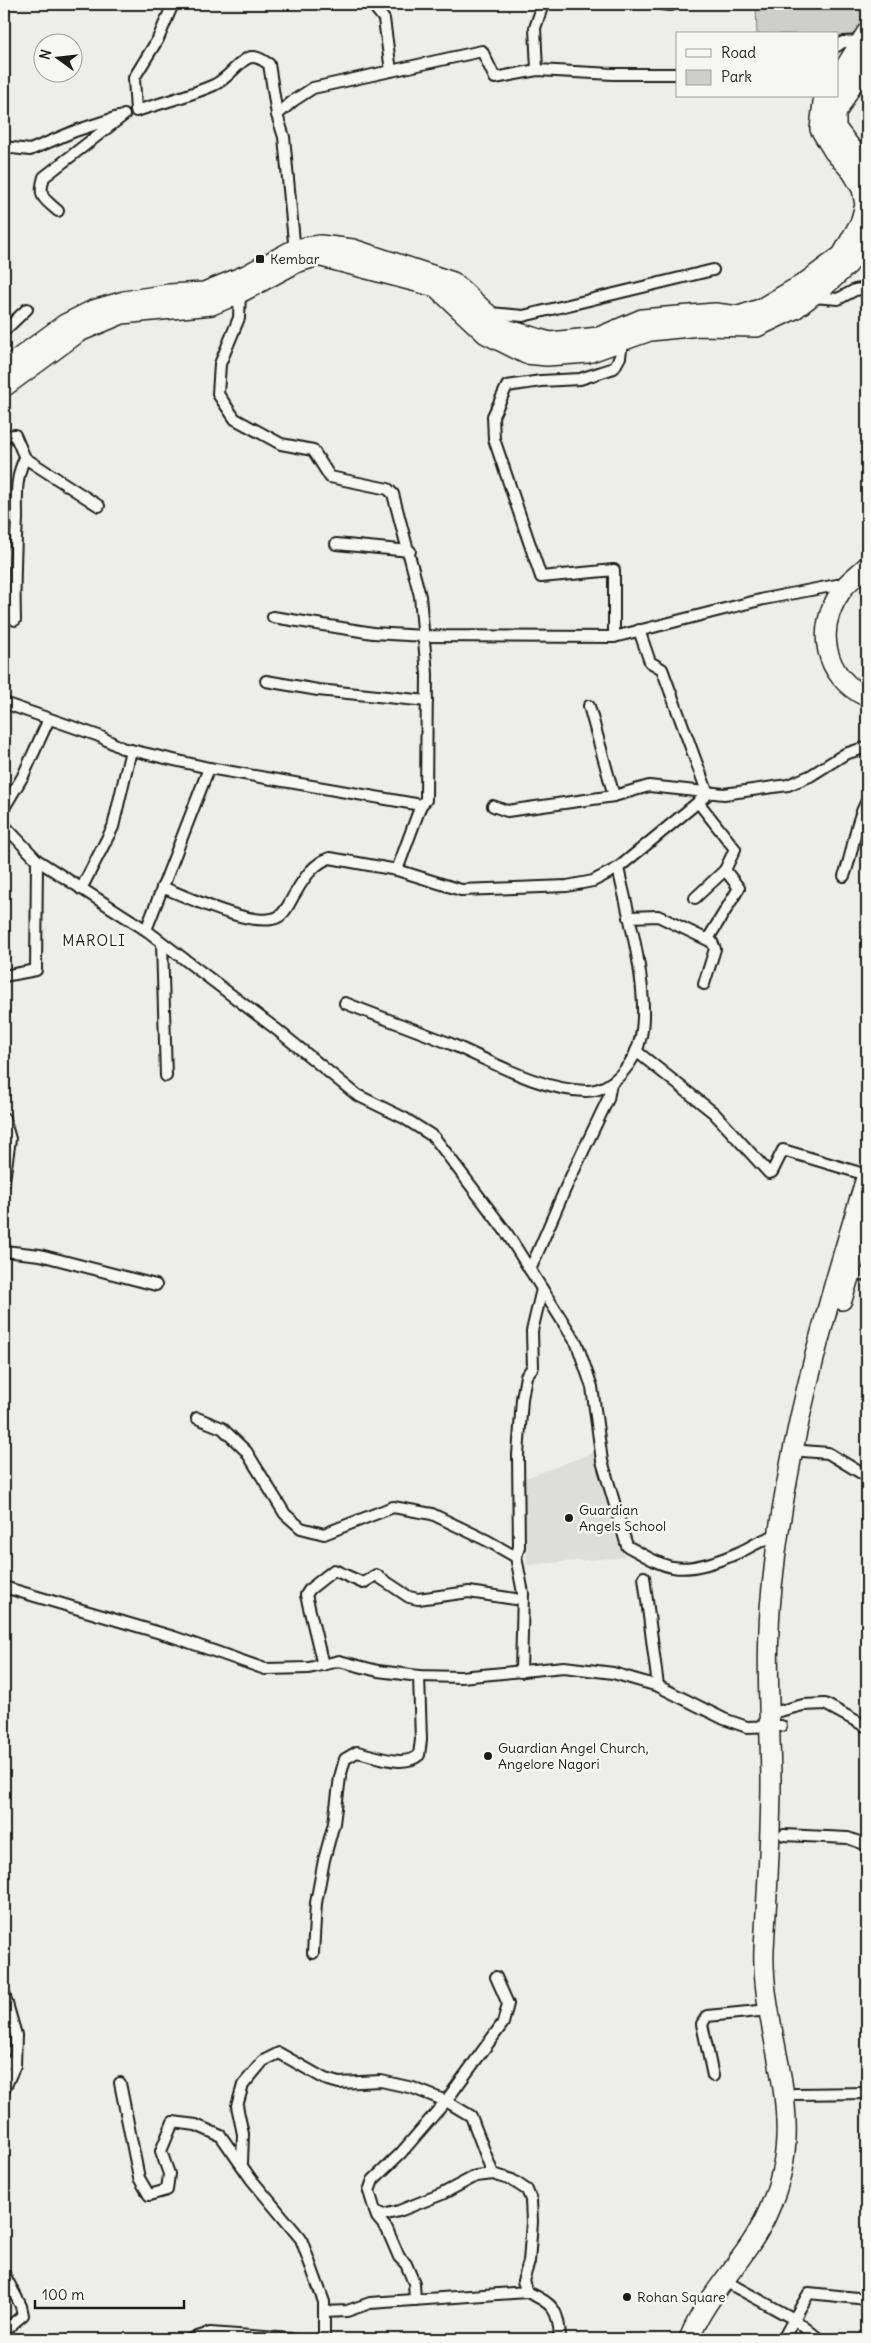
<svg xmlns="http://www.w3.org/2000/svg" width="871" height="2343" viewBox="0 0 871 2343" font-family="Delius,sans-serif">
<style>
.built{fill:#ddddda}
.green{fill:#cececb;stroke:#757574}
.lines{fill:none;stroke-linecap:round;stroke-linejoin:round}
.street-casing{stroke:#1c1c1c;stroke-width:14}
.highway-casing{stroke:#1c1c1c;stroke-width:22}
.street{stroke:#f6f6f2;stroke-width:10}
.highway{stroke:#f6f6f2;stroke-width:19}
.poi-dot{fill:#1c1c1c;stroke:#f6f6f2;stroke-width:2}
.labels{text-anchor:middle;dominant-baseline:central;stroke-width:5;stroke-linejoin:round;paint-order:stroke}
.poi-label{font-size:14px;fill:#1c1c1c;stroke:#f6f6f2;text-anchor:start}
.neighbourhood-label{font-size:15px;letter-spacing:1px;fill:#1c1c1c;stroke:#f6f6f2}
</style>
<rect width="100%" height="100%" fill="#edede9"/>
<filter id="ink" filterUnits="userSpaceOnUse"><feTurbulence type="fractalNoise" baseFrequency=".02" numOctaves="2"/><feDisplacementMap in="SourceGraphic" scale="10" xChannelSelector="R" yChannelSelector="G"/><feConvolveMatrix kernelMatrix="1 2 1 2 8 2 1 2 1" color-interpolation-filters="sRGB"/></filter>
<g filter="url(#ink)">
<path class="built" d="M 593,1453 L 625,1557 L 527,1565 L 523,1479 Z"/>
<path class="green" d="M 756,4 L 867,4 L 867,21 L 857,37 L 837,39 L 837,34 L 757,34 Z"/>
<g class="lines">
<defs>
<g id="street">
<path d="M 173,4 L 158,39 L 134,78 L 136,111 C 161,103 189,96 214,85 C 229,78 236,64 248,58 C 256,55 262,60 269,64 L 277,115"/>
<path d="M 372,4 L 384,19 L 391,71"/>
<path d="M 661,4 L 671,5"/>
<path d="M 837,46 L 843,42 L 861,41"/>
<path d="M 537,70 L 535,28 L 543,4"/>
<path d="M 4,147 L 30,150 L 75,131 L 118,117"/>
<path d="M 58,211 C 43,198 38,197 44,177 L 124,115"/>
<path d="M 295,252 L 284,137 L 277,115 L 293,101 L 313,88 L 482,51 L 495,78 L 537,70 L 613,74 L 677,74"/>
<path d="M 813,297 L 838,299 L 855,290 L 867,288"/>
<path d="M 490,313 L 523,316 L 713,270"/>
<path d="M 4,331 L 27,309"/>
<path d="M 4,436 L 15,435 L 25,458 L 99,506"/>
<path d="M 336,544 L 410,551"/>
<path d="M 273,617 L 373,633 L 424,636 L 614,637 L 764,599 L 847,583"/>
<path d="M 15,620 C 14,586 15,553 17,519 C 17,497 15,478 25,458"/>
<path d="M 614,637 L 614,570 L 541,577 L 494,439 L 493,416 L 507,386 L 541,381 L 580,379 L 614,368 L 620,357 L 622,342"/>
<path d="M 266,681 L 318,690 L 427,701"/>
<path d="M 4,703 L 99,736 L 122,748 L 209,768"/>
<path d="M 589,706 L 614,796"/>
<path d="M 698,802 L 735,849 L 725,870 L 739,888 L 708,939"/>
<path d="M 421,805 L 397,870 L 461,890 L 567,886 L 593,881 L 618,868 L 708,794 L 662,669 L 650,662 L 639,630"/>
<path d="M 493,806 L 507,811 L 614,796 L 649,786 L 724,794 L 788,785 L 810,776 L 845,754 L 867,747"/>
<path d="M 4,808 L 23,776 L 49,719"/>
<path d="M 4,825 L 37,860 L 146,930 L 276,1029 L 357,1095 L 404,1118 L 434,1137 L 506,1232 L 577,1344 L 592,1387 L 602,1461 L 627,1546 C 641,1553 658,1565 673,1567 C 694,1571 722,1560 740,1552 C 753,1546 765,1537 779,1535"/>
<path d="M 844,876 C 854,851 854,824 867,801"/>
<path d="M 162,887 C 187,897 255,929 278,917 C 286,913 291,899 296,892 C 304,878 314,863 330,858 L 397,870"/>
<path d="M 81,889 L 113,827 L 131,750"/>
<path d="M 695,898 L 725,870"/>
<path d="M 629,917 L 658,916 L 712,942 L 715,949 L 704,984"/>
<path d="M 146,930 L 209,768 L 421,805 L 426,800 L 427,674 L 420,596 L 393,494 L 388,489 L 330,477 L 313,450 L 281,444 L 235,419 L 218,394 L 220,364 L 239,318 L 240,293"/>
<path d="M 162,943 L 166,1076"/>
<path d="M 4,976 L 36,970 L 37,860"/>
<path d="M 345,1003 C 380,1017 416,1030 451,1044 C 493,1062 540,1090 586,1091 C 614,1091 636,1061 641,1036 C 650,991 628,913 618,868"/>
<path d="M 636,1051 L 714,1113 L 769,1173 L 772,1172 L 783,1150 L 867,1175"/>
<path d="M 4,1118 L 10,1139 L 4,1181"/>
<path d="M 4,1251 L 40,1255 L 156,1285"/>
<path d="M 530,1270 L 566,1187 L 608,1099 L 611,1083"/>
<path d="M 851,1272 L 867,1275"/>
<path d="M 197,1418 L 222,1428 L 246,1451 L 285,1514 L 301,1528 L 324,1534 L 393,1507 L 432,1514 L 488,1541 L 516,1557 L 523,1593 L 521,1672"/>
<path d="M 803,1451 L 828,1453 L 861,1473 L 867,1472"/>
<path d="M 516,1557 L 519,1547 L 518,1455 L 522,1399 L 526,1376 L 533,1367 L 532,1331 L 542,1289"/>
<path d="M 644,1577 L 658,1686"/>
<path d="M 4,1587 L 174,1637 L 265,1669 L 309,1668 L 339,1661 L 378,1671 L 419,1676 L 461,1677 L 564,1667 L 613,1673 L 658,1686 L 724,1719 L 747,1727 L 781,1726"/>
<path d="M 323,1665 L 306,1595 L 310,1589 L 334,1570 L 363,1583 L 376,1575 L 409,1597 L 418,1599 L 469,1592 L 515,1599"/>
<path d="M 780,1711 L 803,1705 L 825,1704 L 867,1727"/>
<path d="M 784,1835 L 848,1838 L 867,1845"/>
<path d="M 313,1953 L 316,1903 L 324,1860 L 334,1823 L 340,1777 L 345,1759 L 357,1752 C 376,1756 404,1768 419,1755 L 421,1740 L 419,1676"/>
<path d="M 496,1977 L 508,2004 L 503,2023 L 446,2101 L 401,2153 L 373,2180 L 369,2191 L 375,2211 L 383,2215 L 399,2211 L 442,2194 L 476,2176 L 493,2174 L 512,2180 L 527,2190 L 531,2200 L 532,2222 L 529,2262 L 523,2281 L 527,2292 C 553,2303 559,2310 560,2339"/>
<path d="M 4,1993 L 16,2035 L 15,2065 L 4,2090"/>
<path d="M 4,2060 L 15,2065"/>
<path d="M 713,2076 L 702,2024 L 707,2016 L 769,2010"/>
<path d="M 120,2083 L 139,2178 L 149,2195 L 167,2190 L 169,2174 L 161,2151 L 173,2122 L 196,2125 L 221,2136 L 251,2179 L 301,2239 L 324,2302 L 324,2339"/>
<path d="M 795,2094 L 867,2093"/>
<path d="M 242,2163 L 243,2134 L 237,2106 L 243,2085 L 263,2061 L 279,2053 L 325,2079 L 339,2083 L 381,2081 L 413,2088 L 446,2101 L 471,2116 L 493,2174"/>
<path d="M 375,2211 L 377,2217 L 387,2229 L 399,2257 L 406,2264 L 414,2283 L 415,2300"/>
<path d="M 4,2274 L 21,2306 L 23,2315 L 4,2331"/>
<path d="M 732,2285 L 794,2319 L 783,2339"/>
<path d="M 324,2312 L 347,2311 L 370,2303 L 527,2292"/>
<path d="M 191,2339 L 210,2333 L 291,2339"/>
<path d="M 819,2339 L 794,2319 L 809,2293 L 867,2299"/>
</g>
<g id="highway">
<path d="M 867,57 L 836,114 L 836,128 L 853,150 L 867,175"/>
<path d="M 837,80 L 867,32"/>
<path d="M 4,369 L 65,324 L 93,310 L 124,301 L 169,294 L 204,292 L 246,275 L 295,249 L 320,245 L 353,249 L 453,282 L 503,328 L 550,342 L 599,337 L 642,319 L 715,313 L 739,316 L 760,309 L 803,284 L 842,255 L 860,223 L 865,205 L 862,189 L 852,172 L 834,152 L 820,129 L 823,102 L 827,96"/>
<path d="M 4,387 L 79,332 L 122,314 L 212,305 L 240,293 L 296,263 L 318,256 L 436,287 L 486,334 L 526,354 L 547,356 L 588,353 L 650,331 L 699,326 L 757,327 L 795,309 L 825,286 L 848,265 L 867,238"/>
<path d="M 867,566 C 859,574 848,581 842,590 C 814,629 824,677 867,697"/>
<path d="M 842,1300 L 867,1220"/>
<path d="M 689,2339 C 703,2303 730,2275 751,2243 C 766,2221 778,2191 783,2165 C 797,2092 761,2022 764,1949 C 767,1892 771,1838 771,1780 C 770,1715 765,1651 772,1587 C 786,1445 825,1311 867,1175"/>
</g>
</defs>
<use href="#street" class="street-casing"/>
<use href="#highway" class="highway-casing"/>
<use href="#street" class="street"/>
<use href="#highway" class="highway"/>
</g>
</g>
<g class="poi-dot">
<rect x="255" y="254" width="10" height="10" rx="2.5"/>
<circle cx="569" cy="1518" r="5"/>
<circle cx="488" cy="1756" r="5"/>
<circle cx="627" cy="2297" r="5"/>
</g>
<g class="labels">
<g class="poi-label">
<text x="270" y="259">Kembar</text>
<text x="579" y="1510">Guardian<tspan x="579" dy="16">Angels School</tspan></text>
<text x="498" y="1748">Guardian Angel Church,<tspan x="498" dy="16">Angelore Nagori</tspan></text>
<text x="637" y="2297">Rohan Square</text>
</g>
<g class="neighbourhood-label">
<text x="94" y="940">MAROLI</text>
</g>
</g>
<rect width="871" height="2343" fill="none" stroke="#f6f6f2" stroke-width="20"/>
<rect x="10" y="10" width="851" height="2323" fill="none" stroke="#1c1c1c" stroke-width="2" filter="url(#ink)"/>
<rect x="676" y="32" width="162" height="65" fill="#f6f6f2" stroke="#9f9f9c"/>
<rect x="686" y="49" width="25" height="8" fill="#f6f6f2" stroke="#9f9f9c"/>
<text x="721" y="58" font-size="15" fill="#1c1c1c">Road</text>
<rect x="686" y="70" width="25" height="15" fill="#cececb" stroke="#9f9f9c"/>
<text x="721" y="82" font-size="15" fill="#1c1c1c">Park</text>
<g transform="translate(58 58) rotate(285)"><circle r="24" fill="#f6f6f2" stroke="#9f9f9c"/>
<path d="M0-4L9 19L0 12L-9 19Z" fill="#1c1c1c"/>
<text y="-8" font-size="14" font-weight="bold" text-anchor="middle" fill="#1c1c1c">N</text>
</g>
<path d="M35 2300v8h149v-8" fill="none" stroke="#1c1c1c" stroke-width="2.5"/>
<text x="42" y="2300" font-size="15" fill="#1c1c1c" stroke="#f6f6f2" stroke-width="4" paint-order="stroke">100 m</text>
</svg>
